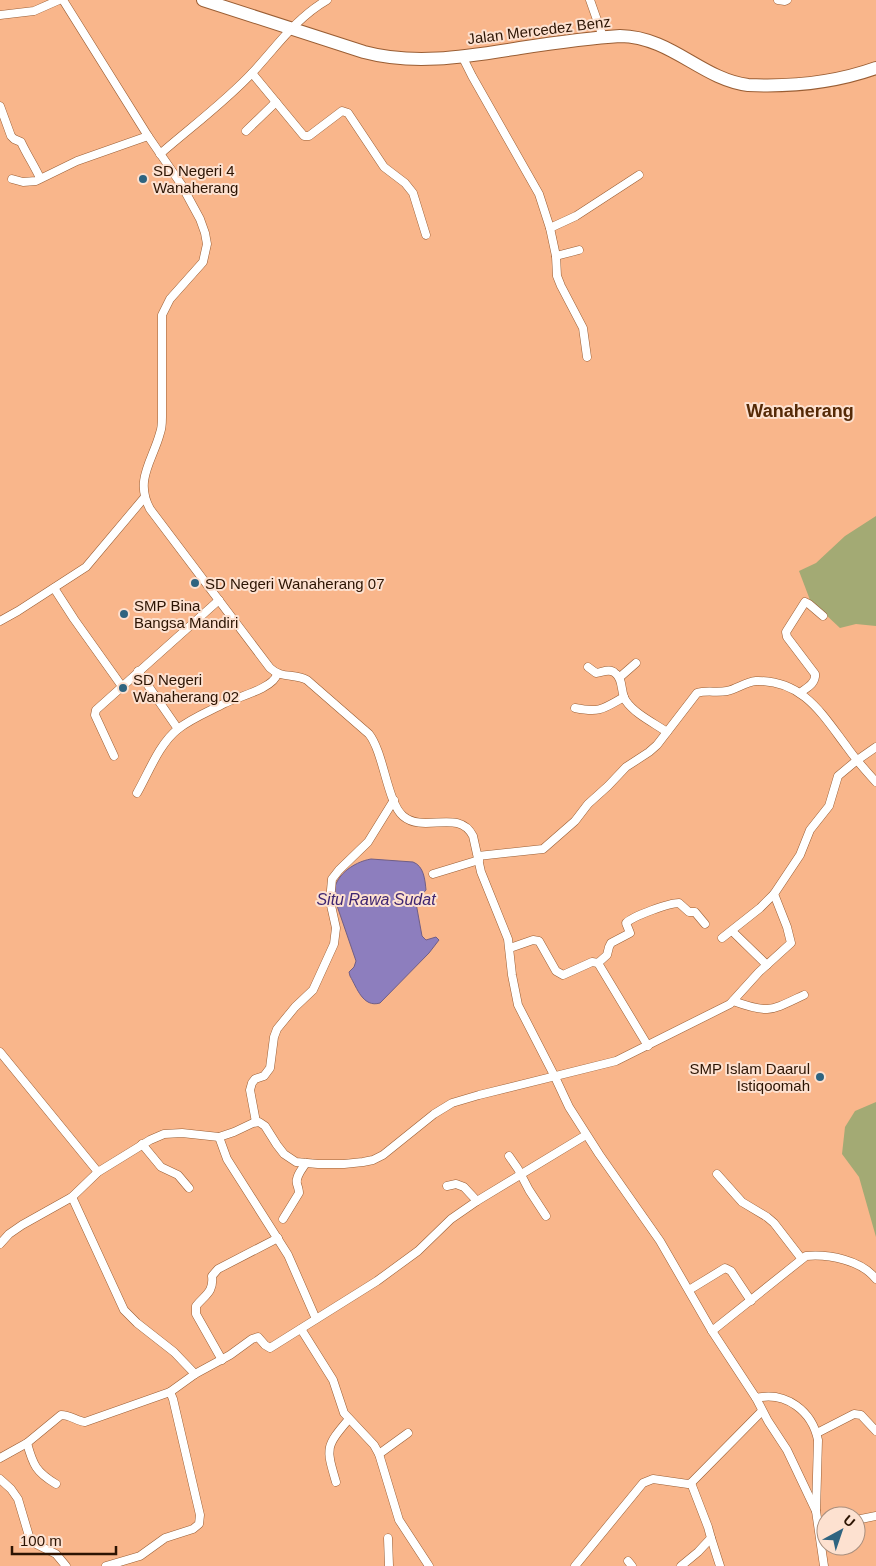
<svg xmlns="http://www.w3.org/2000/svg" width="876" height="1566" viewBox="0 0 876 1566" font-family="Helvetica,sans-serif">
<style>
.green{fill:#a3aa74}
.water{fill:#8d7ebe;stroke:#705e86}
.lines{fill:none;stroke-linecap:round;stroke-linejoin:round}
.street-casing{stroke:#9a5e34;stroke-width:9}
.primary-casing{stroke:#9a5e34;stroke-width:14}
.street{stroke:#fff;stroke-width:8}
.primary{stroke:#fff;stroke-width:12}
.poi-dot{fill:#2f6480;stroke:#fde1d0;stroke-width:2}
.labels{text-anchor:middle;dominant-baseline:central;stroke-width:4;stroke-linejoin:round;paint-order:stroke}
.street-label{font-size:15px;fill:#2c1403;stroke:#fde1d0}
.poi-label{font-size:15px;fill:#2c1403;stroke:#fde1d0;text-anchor:start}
.water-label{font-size:16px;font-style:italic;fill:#3e2571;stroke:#fde1d0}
.quarter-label{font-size:18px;font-weight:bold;fill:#552a07;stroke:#fde1d0}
</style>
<rect width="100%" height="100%" fill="#f9b68b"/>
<g class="green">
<path d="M 876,516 L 876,626 L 856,624 L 840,628 L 810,600 L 799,571 L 816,563 L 845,536 Z"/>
<path d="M 876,1102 L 876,1237 L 859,1177 L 842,1154 L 845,1127 L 855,1111 Z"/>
</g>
<path class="water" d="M 371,859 L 413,862 C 424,866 425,880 426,890 L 418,899 L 416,903 L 422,936 L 426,940 L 436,937 L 439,940 L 429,953 L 380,1003 C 363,1008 357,988 350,976 L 349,972 L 354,967 L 356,961 L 334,897 C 332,877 353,862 371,859 Z"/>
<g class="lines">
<defs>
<g id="street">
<path d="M 63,0 L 148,136 L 181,184 L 200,219 L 205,233 L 207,244 L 203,262 L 170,299 L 162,315 L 162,417 C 162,422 162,428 160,433 C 153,460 134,480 150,509 L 270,668 C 282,679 293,673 307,680 L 369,734 C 384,753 387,802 403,816 C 424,834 459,808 473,836 L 481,872 L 508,939 L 512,975 L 518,1005 L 555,1077 L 569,1107 L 599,1154 L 660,1241 L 712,1331 L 756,1398 C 786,1391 812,1411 818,1440 L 816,1511 L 824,1566"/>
<path d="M 590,0 L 603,37"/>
<path d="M 778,0 L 785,1 L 787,0"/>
<path d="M 0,15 L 34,11 L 59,0"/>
<path d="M 462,56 L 472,76 L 539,194 L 550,228 L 556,256 L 557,276 L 561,286 L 583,328 L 587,357"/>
<path d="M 252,73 L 304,136 L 309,136 L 342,111 L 348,113 L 384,167 L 405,183 L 413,193 L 426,235"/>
<path d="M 0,106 L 11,136 L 14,139 L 21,142 C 27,155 34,165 40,178"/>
<path d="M 246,131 L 276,102"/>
<path d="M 160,154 C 191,127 225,102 253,72 C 277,46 296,18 327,0"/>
<path d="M 12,179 L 23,182 L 36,181 L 77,161 L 148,136"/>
<path d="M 550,228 L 576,216 L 639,175"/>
<path d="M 556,256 L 579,250"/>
<path d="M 54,588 L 74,619 L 121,685"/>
<path d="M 0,621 L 18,611 L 86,567 L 144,498"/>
<path d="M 588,667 L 596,673 C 603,672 610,668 615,673 C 624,679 620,693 626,701 C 635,714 654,723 667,732"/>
<path d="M 138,671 L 178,729"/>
<path d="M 620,677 L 636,663"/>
<path d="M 800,693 C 806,688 816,684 815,674 L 787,637 L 786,632 L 805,602 L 809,604 L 823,616"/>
<path d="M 575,708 C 600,713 603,709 624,697"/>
<path d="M 114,756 L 95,715 L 96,710 L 219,600"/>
<path d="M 137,793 C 149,772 159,744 178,729 C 192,718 210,711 225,703 C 238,697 274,688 277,674"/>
<path d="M 478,856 L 543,849 L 575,821 L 588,804 L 608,786 L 626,767 L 649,752 L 657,745 L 697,693 C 706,690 717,693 727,691 C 737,689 745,682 756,681 C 803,680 822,714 847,747 C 856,760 866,771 876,782"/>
<path d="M 433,874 L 479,860"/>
<path d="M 732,931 L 767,965"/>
<path d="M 722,938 L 760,908 L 774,894"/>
<path d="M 510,948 L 533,940 L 539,941 L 556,971 L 563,975 L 592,962 L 598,963 L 648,1046"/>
<path d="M 598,963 L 607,955 L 609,947 L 611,943 L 630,933 L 626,923 C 633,916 669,903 679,903 L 689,912 L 695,912 L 705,924"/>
<path d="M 733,1001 C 769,1014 770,1011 804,995"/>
<path d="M 0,1052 L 98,1172"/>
<path d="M 256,1122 L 250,1090 L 252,1083 L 255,1079 L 264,1076 L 270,1068 L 274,1037 L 277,1029 L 295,1007 L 313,990 L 334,944 L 336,928 L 330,901 L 332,879 L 339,870 L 368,842 L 394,800"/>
<path d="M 219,1137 L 227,1159 L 288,1255 L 316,1319"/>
<path d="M 142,1144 L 161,1167 L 178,1175 L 189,1188"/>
<path d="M 509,1156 L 518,1169 L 529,1190 L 546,1216"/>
<path d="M 717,1174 L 742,1202 L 767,1217 L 774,1223 L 801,1258"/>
<path d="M 447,1186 L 456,1184 L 464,1187 L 477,1201"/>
<path d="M 72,1197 L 124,1310 L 137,1323 L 174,1352 L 195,1374"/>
<path d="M 283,1219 L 299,1193 C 299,1190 298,1187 297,1184 C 295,1177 302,1169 306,1163"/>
<path d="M 0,1244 L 9,1234 L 22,1225 L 72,1197 L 98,1172 L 150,1140 L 164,1134 L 182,1133 L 219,1137 L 234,1132 L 253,1123 L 259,1122 L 265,1126 L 277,1145 L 284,1154 L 296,1162 L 318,1164 L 344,1164 L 363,1162 L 373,1160 L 383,1155 L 434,1114 L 452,1103 L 479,1095 L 616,1061 L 730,1004 L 759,972 L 791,943 L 787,927 L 774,894 L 800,855 L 810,830 L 829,806 L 838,776 L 856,761 L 876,747"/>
<path d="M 689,1290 L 725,1268 L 731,1271 L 751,1301"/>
<path d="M 301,1329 L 333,1380 L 344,1413 L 374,1445 L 379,1454 L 399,1520 L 429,1566"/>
<path d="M 712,1331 L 806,1256 C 829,1254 861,1260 876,1279"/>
<path d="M 222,1360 L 196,1314 L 196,1306 C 205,1295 214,1292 212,1276 L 218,1269 L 278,1238"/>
<path d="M 756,1398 L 768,1421 L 787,1450 L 816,1511"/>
<path d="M 817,1433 L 854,1414 L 861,1415 L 876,1431"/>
<path d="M 27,1443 C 33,1465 36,1472 56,1484"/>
<path d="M 379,1454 L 408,1433"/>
<path d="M 0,1458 L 27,1443 L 61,1415 C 70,1415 77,1421 85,1422 L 170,1392"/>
<path d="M 0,1479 L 11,1489 L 18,1499 L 29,1536 L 32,1542 L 56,1554 L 66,1566"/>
<path d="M 336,1482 C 326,1448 325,1447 349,1419"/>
<path d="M 856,1520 L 876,1516"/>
<path d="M 388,1538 L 389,1566"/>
<path d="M 711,1538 L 720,1566"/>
<path d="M 628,1561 L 632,1566"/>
<path d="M 106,1566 L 140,1556 L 165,1538 L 193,1529 L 199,1524 L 200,1515 L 173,1399 L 170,1392 L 195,1374 L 230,1355 L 252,1339 L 258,1337 L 265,1345 L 270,1348 L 377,1281 L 418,1251 L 451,1219 L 477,1201 L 586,1135"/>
<path d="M 575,1566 L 643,1483 L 653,1479 L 688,1484 L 691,1483 L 762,1411"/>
<path d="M 681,1566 L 698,1552 L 711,1538 L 708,1527 L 691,1483"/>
</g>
<path id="primary" d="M 203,0 L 364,52 C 416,66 469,56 520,48 C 553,43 587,38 620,36 C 672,37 701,79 748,85 C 792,87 834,83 876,68"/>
</defs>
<use href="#street" class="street-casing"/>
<use href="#primary" class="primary-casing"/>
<use href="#street" class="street"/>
<use href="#primary" class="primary"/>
</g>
<g class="poi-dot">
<circle cx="143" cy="179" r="5"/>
<circle cx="195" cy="583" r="5"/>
<circle cx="124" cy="614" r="5"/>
<circle cx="123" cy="688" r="5"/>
<circle cx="820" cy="1077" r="5"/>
</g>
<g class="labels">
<g class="street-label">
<text transform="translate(539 30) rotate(-7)">Jalan Mercedez Benz</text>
</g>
<g class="poi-label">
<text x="153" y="170">SD Negeri 4<tspan x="153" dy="17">Wanaherang</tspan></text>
<text x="205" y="583">SD Negeri Wanaherang 07</text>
<text x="134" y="605">SMP Bina<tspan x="134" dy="17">Bangsa Mandiri</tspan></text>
<text x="133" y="679">SD Negeri<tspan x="133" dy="17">Wanaherang 02</tspan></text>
<text x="810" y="1068" text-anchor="end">SMP Islam Daarul<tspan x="810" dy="17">Istiqoomah</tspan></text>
</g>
<g class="water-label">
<text x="376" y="899">Situ Rawa Sudat</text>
</g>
<g class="quarter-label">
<text x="800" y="411">Wanaherang</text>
</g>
</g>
<g transform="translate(841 1531) rotate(40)"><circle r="24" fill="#fde1d0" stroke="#a98f7e"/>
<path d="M0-4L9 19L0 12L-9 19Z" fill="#2f6480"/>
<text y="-8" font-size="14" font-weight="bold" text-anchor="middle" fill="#2c1403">U</text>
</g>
<path d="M12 1546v8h104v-8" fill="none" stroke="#2c1403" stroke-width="2.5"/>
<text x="20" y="1546" font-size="15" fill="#2c1403" stroke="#fde1d0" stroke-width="4" paint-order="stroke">100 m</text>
</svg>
